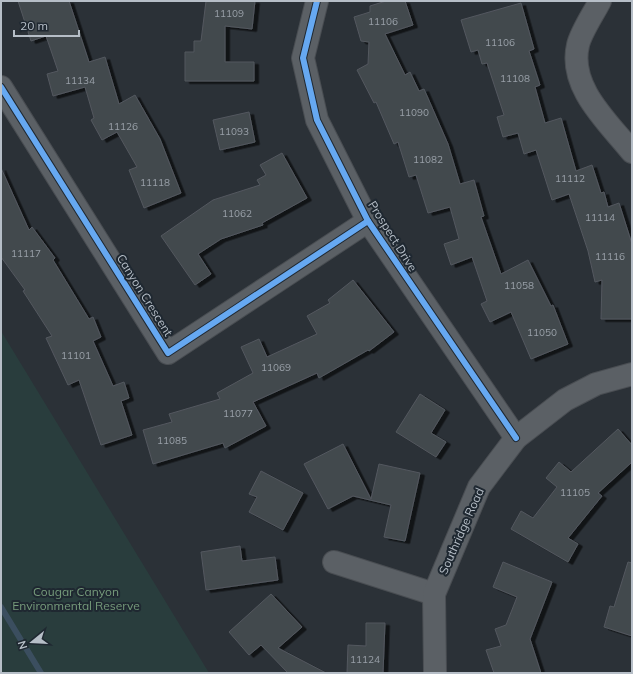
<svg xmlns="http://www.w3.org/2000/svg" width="633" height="674" viewBox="0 0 633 674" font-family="Mulish,sans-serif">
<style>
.green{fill:#293d3d}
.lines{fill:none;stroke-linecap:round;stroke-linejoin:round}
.stream{stroke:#3b4e5f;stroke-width:6}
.building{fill:#43484d;stroke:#53585f;filter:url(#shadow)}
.minor-casing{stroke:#494d52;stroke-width:24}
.minor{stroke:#5b6065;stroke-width:22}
.cycleway-casing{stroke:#1f2831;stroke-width:8}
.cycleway{stroke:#66a8f1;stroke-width:6}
.labels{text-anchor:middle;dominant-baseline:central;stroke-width:4;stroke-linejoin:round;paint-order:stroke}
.number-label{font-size:10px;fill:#99a0a8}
.street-label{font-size:12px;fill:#b6bec7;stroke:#1f2831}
.park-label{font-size:12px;fill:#769b7b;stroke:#1f2831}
</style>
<defs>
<filter id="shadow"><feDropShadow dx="4.5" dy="2.5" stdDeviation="0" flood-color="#0009"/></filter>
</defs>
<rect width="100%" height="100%" fill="#2b3137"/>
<path class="green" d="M 1,331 L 209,673 L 1,673 Z"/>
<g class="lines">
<path class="stream" d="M 1,607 L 41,673"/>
</g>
<g class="building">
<path d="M 18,1 L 69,1 L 89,62 L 105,57 L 119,104 L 135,95 L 160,139 L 181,193 L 144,208 L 129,170 L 137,167 L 117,132 L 102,140 L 91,120 L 94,118 L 85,87 L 53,96 L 47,74 L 58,71 L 46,36 L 31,41 Z"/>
<path d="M 206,1 L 255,1 L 252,29 L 225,26 L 225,62 L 254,62 L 254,81 L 185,81 L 185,52 L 194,52 L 194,41 L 201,41 Z"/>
<path d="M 386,1 L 405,1 L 413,25 L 385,34 L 405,75 L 410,72 L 419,91 L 424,89 L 448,144 L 460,184 L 474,180 L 484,216 L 481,217 L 501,274 L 528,260 L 551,306 L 553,305 L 568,344 L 531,359 L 511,312 L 490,322 L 481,304 L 487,301 L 472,257 L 451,265 L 444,244 L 459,239 L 450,207 L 428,213 L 416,175 L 409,177 L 398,142 L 394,144 L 376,102 L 374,103 L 357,70 L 368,64 L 369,42 L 361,41 L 354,17 L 370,12 L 370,6 Z"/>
<path d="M 521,3 L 534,49 L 529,51 L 540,85 L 535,87 L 545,123 L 561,118 L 576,171 L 592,165 L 601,193 L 604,192 L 608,207 L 619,203 L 632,244 L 632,319 L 601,319 L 602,280 L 595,282 L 588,251 L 569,194 L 552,200 L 536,150 L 524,154 L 518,133 L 503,137 L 497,117 L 504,115 L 487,63 L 482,64 L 478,50 L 471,52 L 461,20 Z"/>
<path d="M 249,112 L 255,142 L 220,150 L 213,120 Z"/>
<path d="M 282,153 L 307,198 L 262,223 L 263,225 L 221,239 L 198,254 L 211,274 L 195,285 L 161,236 L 213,200 L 260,185 L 257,180 L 266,175 L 260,165 Z"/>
<path d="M 1,168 L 29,230 L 32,227 L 55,258 L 53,260 L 89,319 L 93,317 L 101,337 L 93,341 L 113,386 L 124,382 L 129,398 L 121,401 L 132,435 L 101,445 L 79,380 L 68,385 L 46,338 L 52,336 L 23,291 L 25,290 L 1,257 Z"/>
<path d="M 353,280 L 394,332 L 369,351 L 368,350 L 319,378 L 317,373 L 253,402 L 266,426 L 225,448 L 223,443 L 153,464 L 143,430 L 172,422 L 169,414 L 220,399 L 217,393 L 253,373 L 241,347 L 259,339 L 267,357 L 317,334 L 307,316 L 330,303 L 328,300 Z"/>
<path d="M 420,394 L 445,410 L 431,433 L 446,442 L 436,457 L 396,432 Z"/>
<path d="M 618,429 L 632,445 L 632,462 L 598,493 L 602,496 L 568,538 L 578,544 L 568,562 L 511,529 L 521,511 L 533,518 L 557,487 L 546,478 L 559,462 L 571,472 Z"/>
<path d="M 343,444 L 371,499 L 379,464 L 420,473 L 405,541 L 384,537 L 391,505 L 353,496 L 328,509 L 304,464 Z"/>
<path d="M 261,471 L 303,493 L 283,530 L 249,512 L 257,497 L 249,494 Z"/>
<path d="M 240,546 L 242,561 L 275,557 L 278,580 L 206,590 L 201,552 Z"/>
<path d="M 503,562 L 552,582 L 530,639 L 541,673 L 494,673 L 486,650 L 501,646 L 495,629 L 506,625 L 517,597 L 493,587 Z"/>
<path d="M 628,562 L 632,563 L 632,636 L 604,627 L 610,606 L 614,607 Z"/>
<path d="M 271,594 L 302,627 L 278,648 L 326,673 L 288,673 L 261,645 L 249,655 L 229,632 Z"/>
<path d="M 366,623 L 385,623 L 383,673 L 347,673 L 348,645 L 366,646 Z"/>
</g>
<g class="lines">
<defs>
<g id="minor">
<path d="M 317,1 L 303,58 L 317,120 L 368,221 L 516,438"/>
<path d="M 600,1 C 594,13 581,32 578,45 C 568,87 608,122 632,152"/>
<path d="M 1,87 L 168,353 L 368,221"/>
<path d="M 334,562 L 434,594"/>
<path d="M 435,673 L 434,594 L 479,487 L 516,438 L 565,400 L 596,384 L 632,374"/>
</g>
</defs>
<use href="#minor" class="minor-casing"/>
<use href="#minor" class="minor"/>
<defs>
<g id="cycleway">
<path d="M 317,1 L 303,58 L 317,120 L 368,221 L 516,438"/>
<path d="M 1,87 L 168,353 L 368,221"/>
</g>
</defs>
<use href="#cycleway" class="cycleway-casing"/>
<use href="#cycleway" class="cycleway"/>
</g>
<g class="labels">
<g class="number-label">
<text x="229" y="13">11109</text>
<text x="383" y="21">11106</text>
<text x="500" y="42">11106</text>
<text x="515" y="78">11108</text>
<text x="80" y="80">11134</text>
<text x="414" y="112">11090</text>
<text x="123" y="126">11126</text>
<text x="234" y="131">11093</text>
<text x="428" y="159">11082</text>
<text x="570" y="178">11112</text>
<text x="155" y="182">11118</text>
<text x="237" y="213">11062</text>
<text x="600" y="217">11114</text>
<text x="26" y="253">11117</text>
<text x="610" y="256">11116</text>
<text x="519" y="285">11058</text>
<text x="542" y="332">11050</text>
<text x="76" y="355">11101</text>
<text x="276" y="367">11069</text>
<text x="238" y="413">11077</text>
<text x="172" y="440">11085</text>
<text x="575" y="492">11105</text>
<text x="365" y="659">11124</text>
</g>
<g class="street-label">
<text transform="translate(393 236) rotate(58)">Prospect Drive</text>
<text transform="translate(145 295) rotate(58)">Canyon Crescent</text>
<text transform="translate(461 531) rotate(-66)">Southridge Road</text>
</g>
<g class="park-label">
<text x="76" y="591">Cougar Canyon<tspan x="76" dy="14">Environmental Reserve</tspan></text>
</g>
</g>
<rect width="633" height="674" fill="none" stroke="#b6bec7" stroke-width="4"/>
<g transform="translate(32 642) rotate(252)" stroke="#1f2831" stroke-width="3" paint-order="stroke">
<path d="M0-3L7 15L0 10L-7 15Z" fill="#b6bec7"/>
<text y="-6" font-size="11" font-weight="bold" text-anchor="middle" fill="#b6bec7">N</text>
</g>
<path d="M14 30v6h65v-6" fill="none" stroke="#b6bec7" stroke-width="2"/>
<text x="20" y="30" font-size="12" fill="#b6bec7" stroke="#1f2831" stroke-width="3" paint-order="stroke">20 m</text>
</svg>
